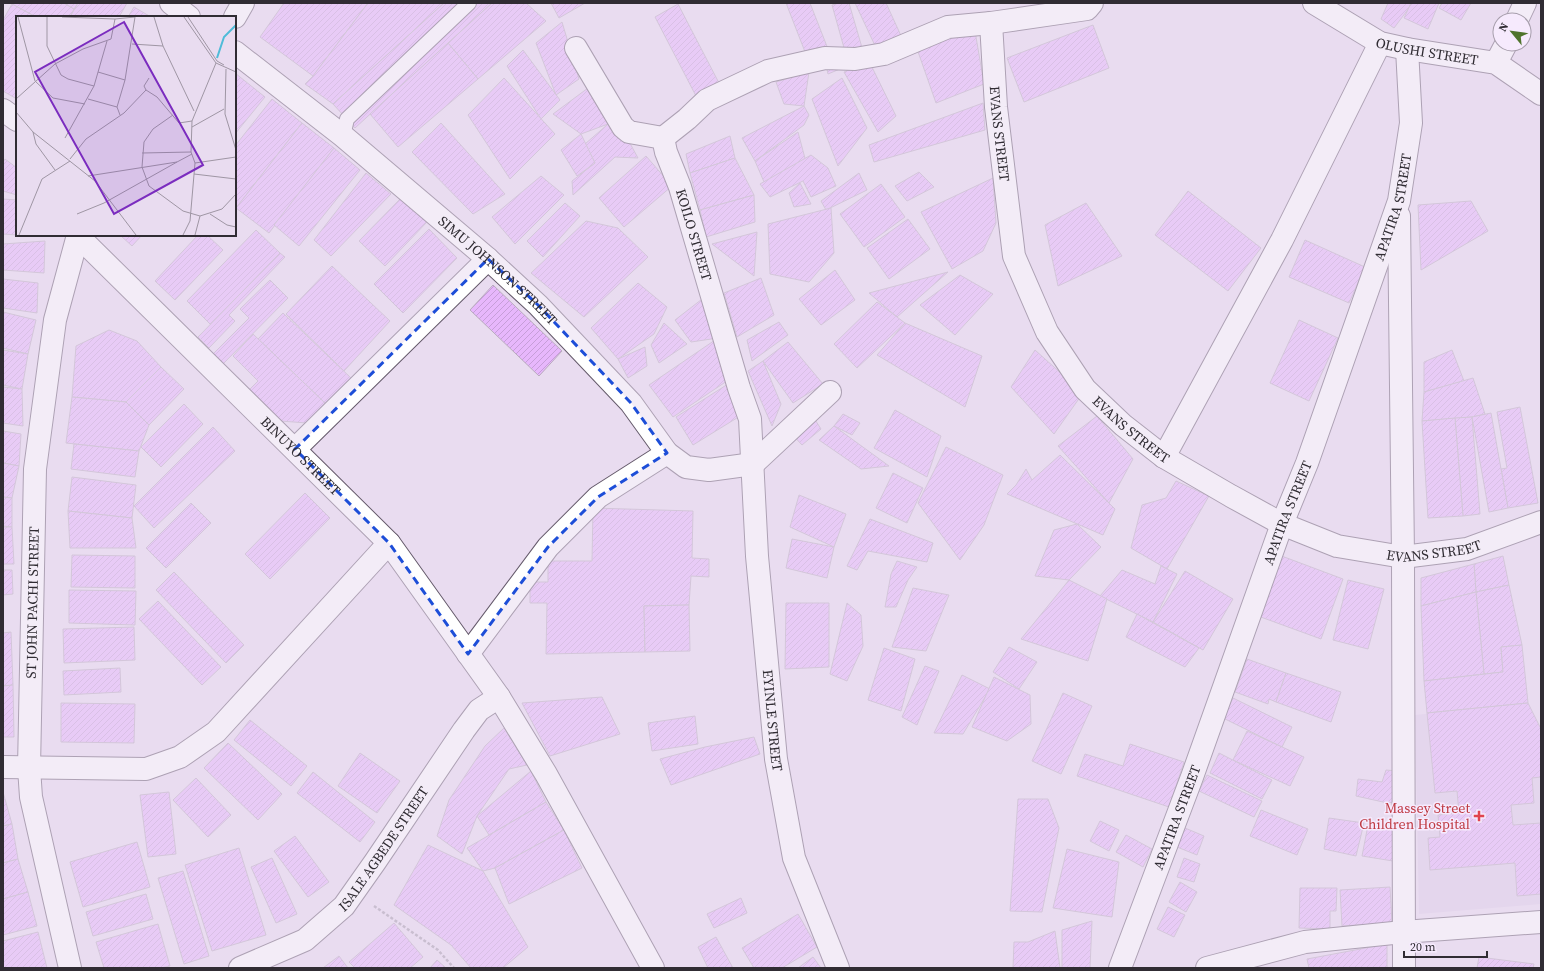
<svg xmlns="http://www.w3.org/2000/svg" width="1544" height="971" viewBox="0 0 1544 971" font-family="'Source Serif 4',serif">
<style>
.built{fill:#decfe8}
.building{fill:url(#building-hatch);stroke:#b9acbe}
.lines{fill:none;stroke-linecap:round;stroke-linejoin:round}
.lane-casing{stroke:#655a6b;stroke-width:16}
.street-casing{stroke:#655a6b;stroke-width:24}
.path{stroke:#a299a8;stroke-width:2.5;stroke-dasharray:3 2;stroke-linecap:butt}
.lane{stroke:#fff;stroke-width:14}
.street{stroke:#fff;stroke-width:22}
.marked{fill:none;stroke:#1d4ed8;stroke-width:3;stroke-dasharray:8 5;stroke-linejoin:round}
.health-dot{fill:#e0444e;stroke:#f6eafd;stroke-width:1.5}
.labels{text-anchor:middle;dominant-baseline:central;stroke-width:3;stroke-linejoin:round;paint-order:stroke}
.street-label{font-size:14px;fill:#302c33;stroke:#f6eafd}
.health-label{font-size:14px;fill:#be3a42;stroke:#f6eafd;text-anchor:end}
.inset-river{fill:none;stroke:#4fbbd8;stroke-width:2}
.inset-road{fill:none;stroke:#9f96a4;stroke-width:1}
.view{fill:#7b2cbf;fill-opacity:0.15;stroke:#7b2cbf;stroke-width:2}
.inset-edge{fill:none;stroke:#302c33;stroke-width:2}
</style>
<defs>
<pattern id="building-hatch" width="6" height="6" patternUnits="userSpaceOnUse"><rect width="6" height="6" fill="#e7b7fc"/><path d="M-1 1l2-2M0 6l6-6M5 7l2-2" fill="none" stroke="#c69ed8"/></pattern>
</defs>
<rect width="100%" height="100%" fill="#e9dcf0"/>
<path class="built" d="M 1528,703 L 1541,729 L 1541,904 L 1419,914 L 1415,715 Z"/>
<g class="building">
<path d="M 13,3 L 64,3 L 74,9 L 70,17 L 36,17 L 12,4 Z"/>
<path d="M 64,3 L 78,3 L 74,9 Z"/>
<path d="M 78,3 L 127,3 L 119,17 L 70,17 Z"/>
<path d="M 284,3 L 368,3 L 313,76 L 260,37 Z"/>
<path d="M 368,3 L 444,3 L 333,104 L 305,84 L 313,76 Z"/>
<path d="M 444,3 L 492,3 L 355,128 L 333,104 Z"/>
<path d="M 492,3 L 526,3 L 546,21 L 478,79 L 448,43 Z"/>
<path d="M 551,3 L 585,3 L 559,18 Z"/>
<path d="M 786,3 L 810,3 L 828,49 L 807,57 Z"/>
<path d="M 839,3 L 849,3 L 863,51 L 846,55 L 832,5 Z"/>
<path d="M 855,3 L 886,3 L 903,40 L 878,52 Z"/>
<path d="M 1388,3 L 1411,3 L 1409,8 L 1394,28 L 1381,19 Z"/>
<path d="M 1411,3 L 1439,3 L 1428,29 L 1404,18 Z"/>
<path d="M 1442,3 L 1471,3 L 1461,20 L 1439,8 Z"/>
<path d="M 12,4 L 36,17 L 17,17 L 17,99 L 3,91 L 3,20 Z"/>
<path d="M 678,4 L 719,83 L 696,96 L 655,17 Z"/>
<path d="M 134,7 L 151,17 L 128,17 Z"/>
<path d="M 562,22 L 579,79 L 556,95 L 536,43 Z"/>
<path d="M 1093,25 L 1109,68 L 1024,102 L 1007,58 Z"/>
<path d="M 975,31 L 984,84 L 936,103 L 916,46 Z"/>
<path d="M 448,43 L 478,79 L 398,147 L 370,114 Z"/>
<path d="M 523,50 L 560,100 L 541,119 L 507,66 Z"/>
<path d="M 869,61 L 896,116 L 878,132 L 844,72 Z"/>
<path d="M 826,65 L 847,66 L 828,74 Z"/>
<path d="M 809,72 L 804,106 L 784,104 L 776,82 Z"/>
<path d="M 235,73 L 265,97 L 235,134 Z"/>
<path d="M 504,78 L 555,134 L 510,179 L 468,115 Z"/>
<path d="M 842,78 L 867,128 L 838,166 L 812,99 Z"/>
<path d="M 588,88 L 608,124 L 581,134 L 553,114 Z"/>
<path d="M 272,99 L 302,123 L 236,208 L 235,207 L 235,146 Z"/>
<path d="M 983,103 L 985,130 L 874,162 L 869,145 Z"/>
<path d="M 804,106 L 809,115 L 804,125 L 755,161 L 742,138 Z"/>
<path d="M 302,123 L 334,148 L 269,233 L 236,208 Z"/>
<path d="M 441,123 L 505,194 L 473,214 L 412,152 Z"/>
<path d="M 608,124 L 626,136 L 638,158 L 615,157 L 573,195 L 572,181 L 595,163 L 585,144 Z"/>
<path d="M 798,132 L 806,162 L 764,182 L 755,161 Z"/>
<path d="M 581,134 L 595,163 L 577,176 L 561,150 Z"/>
<path d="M 730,136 L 735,158 L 690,173 L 686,154 Z"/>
<path d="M 334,148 L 360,170 L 299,246 L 274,225 Z"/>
<path d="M 811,155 L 828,168 L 836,186 L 811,197 L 803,181 L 770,197 L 760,184 Z"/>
<path d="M 646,156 L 672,186 L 624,227 L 599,198 Z"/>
<path d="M 735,158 L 754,195 L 700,210 L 690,173 Z"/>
<path d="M 5,159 L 17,168 L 17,195 L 3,191 L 3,162 Z"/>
<path d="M 919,172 L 934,187 L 907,201 L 895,186 Z"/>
<path d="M 366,173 L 391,194 L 331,256 L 314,240 Z"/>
<path d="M 859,173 L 867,190 L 826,210 L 821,201 Z"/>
<path d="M 541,176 L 564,195 L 515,244 L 492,217 Z"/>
<path d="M 993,178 L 996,223 L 983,251 L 952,269 L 921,212 Z"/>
<path d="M 800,183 L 811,204 L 794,207 L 789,193 Z"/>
<path d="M 881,184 L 905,217 L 864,247 L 840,214 Z"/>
<path d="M 1188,191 L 1261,248 L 1228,291 L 1155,235 Z"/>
<path d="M 754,195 L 755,222 L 706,237 L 700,210 Z"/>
<path d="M 401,198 L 427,222 L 385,266 L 359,241 Z"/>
<path d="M 3,199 L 17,200 L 17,235 L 3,234 Z"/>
<path d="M 1471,201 L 1488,231 L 1421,270 L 1418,205 Z"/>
<path d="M 565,203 L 580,216 L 543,257 L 527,241 Z"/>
<path d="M 1086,203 L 1122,256 L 1058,286 L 1045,225 Z"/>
<path d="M 831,208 L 834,253 L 809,282 L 770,274 L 768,224 Z"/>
<path d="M 908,219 L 930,249 L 889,279 L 867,248 Z"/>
<path d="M 586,221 L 618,228 L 648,257 L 584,317 L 531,273 Z"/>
<path d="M 429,229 L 457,258 L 403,313 L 374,284 Z"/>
<path d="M 256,230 L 280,253 L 211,325 L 187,301 Z"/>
<path d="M 757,232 L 754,276 L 712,244 Z"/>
<path d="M 120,235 L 142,235 L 132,246 Z"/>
<path d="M 198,235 L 207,235 L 223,250 L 175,300 L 155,281 Z"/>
<path d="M 1305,240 L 1365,267 L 1349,303 L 1289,277 Z"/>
<path d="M 45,241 L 44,273 L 3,270 L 3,244 Z"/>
<path d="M 280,253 L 285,257 L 229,315 L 235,321 L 209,348 L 198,337 Z"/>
<path d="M 332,266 L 390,321 L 344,371 L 286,314 Z"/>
<path d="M 835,270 L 855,300 L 821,325 L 799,299 Z"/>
<path d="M 948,272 L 897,317 L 869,293 Z"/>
<path d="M 960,275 L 993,294 L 955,335 L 920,305 Z"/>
<path d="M 761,278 L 774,315 L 737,337 L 724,293 Z"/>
<path d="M 3,279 L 38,283 L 37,313 L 3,308 Z"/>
<path d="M 270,280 L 288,298 L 223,364 L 213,354 L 249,318 L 240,309 Z"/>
<path d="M 638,283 L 667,307 L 654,334 L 618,359 L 591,328 Z"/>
<path d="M 493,285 L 562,351 L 539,376 L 470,310 Z"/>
<path d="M 706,296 L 718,338 L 691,342 L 675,320 Z"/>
<path d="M 877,302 L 905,323 L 857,368 L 834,344 Z"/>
<path d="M 3,312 L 36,320 L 28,354 L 3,348 Z"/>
<path d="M 283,313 L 351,378 L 326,404 L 258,339 Z"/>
<path d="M 1299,320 L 1338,338 L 1309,401 L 1270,383 Z"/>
<path d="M 779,322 L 788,335 L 752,361 L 747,340 Z"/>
<path d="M 664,323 L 687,344 L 659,363 L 651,345 Z"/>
<path d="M 905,323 L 982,356 L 965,407 L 877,355 Z"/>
<path d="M 109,330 L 137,341 L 161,367 L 126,402 L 72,397 L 76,346 Z"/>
<path d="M 253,334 L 326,404 L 307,423 L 280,421 L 248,391 L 258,381 L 233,356 Z"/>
<path d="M 718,338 L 730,379 L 673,417 L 649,385 Z"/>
<path d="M 788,342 L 823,384 L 793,403 L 763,361 Z"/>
<path d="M 645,347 L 647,366 L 628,378 L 618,359 Z"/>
<path d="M 3,350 L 28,354 L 22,389 L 3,385 Z"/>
<path d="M 1035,350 L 1083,393 L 1054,434 L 1011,387 Z"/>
<path d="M 1452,350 L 1464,381 L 1424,392 L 1424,362 Z"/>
<path d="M 763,361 L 781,404 L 772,426 L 748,371 Z"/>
<path d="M 161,367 L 184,389 L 149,425 L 126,402 Z"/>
<path d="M 1473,378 L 1485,414 L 1472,417 L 1422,421 L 1424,392 Z"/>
<path d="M 728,384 L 745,413 L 693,445 L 676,417 Z"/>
<path d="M 3,387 L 22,389 L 23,426 L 3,423 Z"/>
<path d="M 72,397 L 126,402 L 149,425 L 139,451 L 66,443 Z"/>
<path d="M 184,404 L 203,424 L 161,467 L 141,447 Z"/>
<path d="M 1520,407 L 1538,503 L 1508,508 L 1501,469 L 1507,468 L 1497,412 Z"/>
<path d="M 895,410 L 941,436 L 927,477 L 874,448 Z"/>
<path d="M 1491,413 L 1508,508 L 1489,512 L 1472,417 Z"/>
<path d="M 843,414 L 860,423 L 852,435 L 834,426 Z"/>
<path d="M 812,415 L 821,429 L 802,445 L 791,433 Z"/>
<path d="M 1097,416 L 1133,459 L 1109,503 L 1058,446 Z"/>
<path d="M 1472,417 L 1480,514 L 1463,516 L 1455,418 Z"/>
<path d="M 1455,418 L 1463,516 L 1428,518 L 1422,421 Z"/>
<path d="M 834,426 L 889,466 L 861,469 L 819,440 Z"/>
<path d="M 213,427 L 235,451 L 154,528 L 134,506 Z"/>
<path d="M 3,431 L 21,434 L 19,466 L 3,463 Z"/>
<path d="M 74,444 L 139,451 L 135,477 L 71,469 Z"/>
<path d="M 946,447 L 1003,475 L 984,525 L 960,560 L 918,503 Z"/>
<path d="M 1060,455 L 1115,509 L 1103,535 L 1007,494 L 1016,485 L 1026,469 L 1032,480 Z"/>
<path d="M 3,463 L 19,466 L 12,498 L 3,497 Z"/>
<path d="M 893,473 L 923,488 L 907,523 L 876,508 Z"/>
<path d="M 72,477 L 136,485 L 132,518 L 68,511 Z"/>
<path d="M 1176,481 L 1209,496 L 1167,569 L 1131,548 L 1142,505 L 1166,498 Z"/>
<path d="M 305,493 L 330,518 L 270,579 L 245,554 Z"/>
<path d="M 799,495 L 846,514 L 834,547 L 790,527 Z"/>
<path d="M 3,497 L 12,498 L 12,527 L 3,526 Z"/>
<path d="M 191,503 L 211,523 L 166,568 L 146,548 Z"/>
<path d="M 593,508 L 693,511 L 692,558 L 709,559 L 709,577 L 691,576 L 689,605 L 644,606 L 645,652 L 546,654 L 547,603 L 530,603 L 530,582 L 548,582 L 548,561 L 592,561 Z"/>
<path d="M 68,511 L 132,518 L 136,548 L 70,548 Z"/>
<path d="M 870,519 L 933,543 L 927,562 L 868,551 L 857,570 L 847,566 Z"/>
<path d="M 1077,524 L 1101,547 L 1069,580 L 1035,576 L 1054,530 Z"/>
<path d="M 3,527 L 12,527 L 14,564 L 3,564 Z"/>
<path d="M 792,539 L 834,547 L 827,578 L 786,568 Z"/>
<path d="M 72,555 L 135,556 L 135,588 L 71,587 Z"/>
<path d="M 1279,555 L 1343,579 L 1321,639 L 1258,616 Z"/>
<path d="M 1503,556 L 1509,585 L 1476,592 L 1474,564 Z"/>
<path d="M 897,561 L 917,567 L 908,580 L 896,607 L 885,607 L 891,574 Z"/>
<path d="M 1474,564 L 1476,592 L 1421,606 L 1421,578 Z"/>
<path d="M 1161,566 L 1177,574 L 1153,622 L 1100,596 L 1122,570 L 1155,584 Z"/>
<path d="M 3,570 L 12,570 L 13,594 L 3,595 Z"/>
<path d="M 1185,571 L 1233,599 L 1203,650 L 1153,622 Z"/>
<path d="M 174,572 L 244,645 L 226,663 L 156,590 Z"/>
<path d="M 1069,580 L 1107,599 L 1088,661 L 1021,639 Z"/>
<path d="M 1348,580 L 1384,589 L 1368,649 L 1333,640 Z"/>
<path d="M 1509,585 L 1522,645 L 1501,647 L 1503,672 L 1484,674 L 1476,592 Z"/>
<path d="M 913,588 L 949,595 L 926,651 L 892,647 Z"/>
<path d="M 69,590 L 136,591 L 135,625 L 69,623 Z"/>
<path d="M 1476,592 L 1484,674 L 1424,681 L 1421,606 Z"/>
<path d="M 158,601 L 221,667 L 202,685 L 139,619 Z"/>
<path d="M 786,603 L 829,603 L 829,667 L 785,669 Z"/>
<path d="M 847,603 L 861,615 L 863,646 L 847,681 L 830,674 Z"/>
<path d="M 689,605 L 690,651 L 645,652 L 644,606 Z"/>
<path d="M 1137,614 L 1199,648 L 1185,667 L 1126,637 Z"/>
<path d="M 134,627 L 135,660 L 64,663 L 63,629 Z"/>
<path d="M 11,632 L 13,685 L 3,686 L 3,633 Z"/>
<path d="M 1522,645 L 1528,703 L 1427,713 L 1424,681 L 1503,672 L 1501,647 Z"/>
<path d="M 1009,647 L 1037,662 L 1019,689 L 993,672 Z"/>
<path d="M 884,648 L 915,659 L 901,711 L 868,700 Z"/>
<path d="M 1247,659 L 1286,673 L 1276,702 L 1269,699 L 1268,704 L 1235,692 Z"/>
<path d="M 925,666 L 939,671 L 917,725 L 902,717 Z"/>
<path d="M 120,668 L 121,692 L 64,695 L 63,671 Z"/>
<path d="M 1286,673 L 1341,692 L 1331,722 L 1276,702 Z"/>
<path d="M 962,675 L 990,689 L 963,734 L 934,733 Z"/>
<path d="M 994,677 L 1030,695 L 1031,724 L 1007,741 L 972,727 Z"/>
<path d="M 13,685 L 14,737 L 3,737 L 3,686 Z"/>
<path d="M 1063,693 L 1092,706 L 1061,774 L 1032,761 Z"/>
<path d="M 602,697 L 620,734 L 550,756 L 522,703 Z"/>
<path d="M 1233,698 L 1292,727 L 1282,747 L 1223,718 Z"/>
<path d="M 61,703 L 135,704 L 134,743 L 61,742 Z"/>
<path d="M 1528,703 L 1541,729 L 1541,777 L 1532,778 L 1534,803 L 1511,805 L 1513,825 L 1541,823 L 1541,894 L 1517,896 L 1515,863 L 1430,870 L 1428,838 L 1440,837 L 1438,815 L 1459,813 L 1457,791 L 1435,793 L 1427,713 Z"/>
<path d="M 695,716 L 698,744 L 652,751 L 648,723 Z"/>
<path d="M 250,720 L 307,766 L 291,786 L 234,740 Z"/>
<path d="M 504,728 L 527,765 L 509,769 L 477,816 L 462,854 L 437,836 L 449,800 L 485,746 Z"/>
<path d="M 1247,731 L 1304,757 L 1290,786 L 1233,760 Z"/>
<path d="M 754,737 L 760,754 L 671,785 L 660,759 L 705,747 Z"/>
<path d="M 228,743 L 282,794 L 258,820 L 204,768 Z"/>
<path d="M 1130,744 L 1184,762 L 1169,807 L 1077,776 L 1085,754 L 1123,766 Z"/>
<path d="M 360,753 L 400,781 L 377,813 L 338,786 Z"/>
<path d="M 1219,753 L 1272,780 L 1262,799 L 1210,773 Z"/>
<path d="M 1386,770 L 1398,771 L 1399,803 L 1383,802 L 1356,796 L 1358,779 L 1382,782 Z"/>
<path d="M 531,771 L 546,802 L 489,835 L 477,816 Z"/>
<path d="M 313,772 L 375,822 L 360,842 L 297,793 Z"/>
<path d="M 1207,775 L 1262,801 L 1254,817 L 1199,791 Z"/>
<path d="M 196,778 L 231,815 L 208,837 L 173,800 Z"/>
<path d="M 3,792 L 12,824 L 3,826 Z"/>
<path d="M 169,792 L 176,854 L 148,857 L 140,795 Z"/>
<path d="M 1018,799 L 1048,799 L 1059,828 L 1042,912 L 1010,911 Z"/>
<path d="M 546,802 L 564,830 L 495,868 L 483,871 L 467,848 Z"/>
<path d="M 1261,810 L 1308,829 L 1297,855 L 1250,836 Z"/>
<path d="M 1329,818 L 1364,823 L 1356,856 L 1324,849 Z"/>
<path d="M 1100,821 L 1119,830 L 1109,851 L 1090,841 Z"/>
<path d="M 12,824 L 18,859 L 3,863 L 3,826 Z"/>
<path d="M 1368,825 L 1398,831 L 1393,861 L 1362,856 Z"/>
<path d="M 1185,828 L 1204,836 L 1197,855 L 1177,847 Z"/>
<path d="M 564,830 L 582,868 L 509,904 L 495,868 Z"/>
<path d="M 1126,835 L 1152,849 L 1143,867 L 1116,852 Z"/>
<path d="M 295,836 L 329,882 L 308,897 L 274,851 Z"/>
<path d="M 137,842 L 150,887 L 83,907 L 70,862 Z"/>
<path d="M 428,845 L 483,871 L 528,947 L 503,968 L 471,968 L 451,945 L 394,905 Z"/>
<path d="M 239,848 L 266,935 L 212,951 L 185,865 Z"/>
<path d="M 1067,849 L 1119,862 L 1112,917 L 1053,908 Z"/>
<path d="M 272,858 L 297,914 L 276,923 L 251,867 Z"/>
<path d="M 1184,858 L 1200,864 L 1194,882 L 1177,877 Z"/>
<path d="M 18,859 L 28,892 L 3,899 L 3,863 Z"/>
<path d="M 183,871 L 209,956 L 184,964 L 158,878 Z"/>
<path d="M 1180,882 L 1197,892 L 1186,912 L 1169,902 Z"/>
<path d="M 1390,887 L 1392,923 L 1342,926 L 1340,890 Z"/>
<path d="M 1300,888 L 1337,888 L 1336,911 L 1330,911 L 1330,929 L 1299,928 Z"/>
<path d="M 28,892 L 37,926 L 3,935 L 3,899 Z"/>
<path d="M 146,894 L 153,919 L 93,936 L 86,912 Z"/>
<path d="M 741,898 L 747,913 L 714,928 L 707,914 Z"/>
<path d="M 1168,907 L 1185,915 L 1174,937 L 1157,929 Z"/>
<path d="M 798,914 L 817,947 L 782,968 L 754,968 L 742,948 Z"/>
<path d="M 1092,921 L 1090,968 L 1062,968 L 1062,930 Z"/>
<path d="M 394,923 L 423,957 L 410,968 L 355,968 L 349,962 Z"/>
<path d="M 158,924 L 170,966 L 161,968 L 104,968 L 96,942 Z"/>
<path d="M 1055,931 L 1060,968 L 1013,968 L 1014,942 L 1028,942 Z"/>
<path d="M 38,932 L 47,968 L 3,968 L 3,941 Z"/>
<path d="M 716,937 L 733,968 L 708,968 L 698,947 Z"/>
<path d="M 1387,944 L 1387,968 L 1309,968 L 1307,959 Z"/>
<path d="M 339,956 L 348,968 L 323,968 Z"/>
<path d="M 813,957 L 821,968 L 798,968 Z"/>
<path d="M 1479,957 L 1534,964 L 1533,968 L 1477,968 Z"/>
<path d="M 437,960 L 446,968 L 430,968 Z"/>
</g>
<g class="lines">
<defs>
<path id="lane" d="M 343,136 L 347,119 L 469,3"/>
<g id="street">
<path d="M 171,3 L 189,17"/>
<path id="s1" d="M 1314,3 L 1380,43 L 1407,49 L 1496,63 L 1541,94"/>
<path d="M 235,17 L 243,3"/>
<path d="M 1517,20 L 1525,3"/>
<path id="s2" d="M 991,23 L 996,107 L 1014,256 L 1047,332 L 1085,389 L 1123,425 L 1164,457 L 1231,496 L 1282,524 L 1337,546 L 1403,557 L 1467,549 L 1541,522"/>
<path id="s3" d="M 576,48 L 623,127 L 629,132 L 663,138 L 666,152 L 680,187 L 739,388 L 750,419 L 757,556 L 776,759 L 794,858 L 838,968"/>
<path id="s4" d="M 235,52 L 343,136 L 488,259 L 538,305 L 631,403 L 667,453 L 686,467 L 709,470 L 753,464"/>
<path d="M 1496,63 L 1506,44"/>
<path d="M 3,110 L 17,120"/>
<path d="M 663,138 L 687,119 L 707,100 L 768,71 L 825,58 L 855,59 L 884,54 L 948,27 L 991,23 L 1087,9 L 1092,3"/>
<path d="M 1399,216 L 1403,557 L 1404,968"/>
<path id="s5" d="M 78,236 L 389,543 L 499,697 L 546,774 L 653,968"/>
<path d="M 295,449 L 488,259"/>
<path d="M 1164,457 L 1282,240 L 1380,43"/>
<path d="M 753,464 L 830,392"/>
<path d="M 468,654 L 548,547 L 598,497 L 667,453"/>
<path d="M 3,767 L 146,769 L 180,757 L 216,732 L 389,543"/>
<path id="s6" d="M 70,968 L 31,797 L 29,768 L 35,469 L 55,320 L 78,235"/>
<path id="s7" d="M 240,968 L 305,940 L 344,906 L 375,862 L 464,730 L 479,710 L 499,697"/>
<path id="s8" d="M 1120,968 L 1192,777 L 1282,524 L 1307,463 L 1399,201 L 1411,123 L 1407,49"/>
<path d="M 1207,968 L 1305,942 L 1403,932 L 1541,922"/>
</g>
</defs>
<use href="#lane" class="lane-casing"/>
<use href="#street" class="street-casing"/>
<path class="path" d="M 374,906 L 438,950 L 454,968"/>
<use href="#lane" class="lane"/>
<use href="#street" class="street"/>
</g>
<path d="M0 0H1544V971H0ZM 488,259 L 538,305 L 631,403 L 667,453 L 598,497 L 548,547 L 468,654 L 389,543 L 295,449 Z" fill="#e9dcf0" fill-opacity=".55" fill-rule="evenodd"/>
<path class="marked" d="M 488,259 L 538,305 L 631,403 L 667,453 L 598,497 L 548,547 L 468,654 L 389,543 L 295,449 Z"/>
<path class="health-dot" d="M1477 810h4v4h4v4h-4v4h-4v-4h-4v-4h4z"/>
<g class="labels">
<g class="street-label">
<text stroke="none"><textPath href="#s1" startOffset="125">OLUSHI STREET</textPath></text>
<text stroke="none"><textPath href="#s2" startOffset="111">EVANS STREET</textPath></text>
<text stroke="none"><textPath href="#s8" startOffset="809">APATIRA STREET</textPath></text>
<text stroke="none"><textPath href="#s3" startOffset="236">KOILO STREET</textPath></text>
<text stroke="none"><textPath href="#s4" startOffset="342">SIMU JOHNSON STREET</textPath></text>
<text stroke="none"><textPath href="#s2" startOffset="447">EVANS STREET</textPath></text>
<text stroke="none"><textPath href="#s5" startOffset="313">BINUYO STREET</textPath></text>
<text stroke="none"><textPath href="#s8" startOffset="485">APATIRA STREET</textPath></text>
<text stroke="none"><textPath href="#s2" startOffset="783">EVANS STREET</textPath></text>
<text stroke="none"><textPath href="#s6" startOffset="370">ST JOHN PACHI STREET</textPath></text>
<text stroke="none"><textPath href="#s3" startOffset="731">EYINLE STREET</textPath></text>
<text stroke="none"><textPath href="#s8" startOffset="161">APATIRA STREET</textPath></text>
<text stroke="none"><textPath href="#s7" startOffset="192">ISALE AGBEDE STREET</textPath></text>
</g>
<g class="health-label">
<text x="1470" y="808">Massey Street<tspan x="1470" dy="16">Children Hospital</tspan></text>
</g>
</g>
<g transform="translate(16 16)">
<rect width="220" height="220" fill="#e9dcf0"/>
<path class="inset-river" d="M 201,42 L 208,21 L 220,9"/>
<path class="inset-road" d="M 2,1 L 19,65 L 37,82 L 69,88M 31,1 L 31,30 L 45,59 L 52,63 L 78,70M 46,1 L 99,3 L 119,1M 138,1 L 147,30 L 178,95M 168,1 L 200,47 L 220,56M 172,1 L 201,45 L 208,49M 116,28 L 147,30M 210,53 L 209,98 L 220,134M 82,56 L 109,64M 130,74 L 141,81 L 163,107 L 176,105M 0,83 L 39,48 L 67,33 L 95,23 L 99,3M 72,83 L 101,91M 0,96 L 17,116 L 79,165 L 120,219M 104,99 L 101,91 L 109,64 L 119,1M 157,99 L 137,113 L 128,126 L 126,151 L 133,170 L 167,195 L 184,200 L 206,193 L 220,178M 176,111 L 208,93M 17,116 L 20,128 L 39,154M 49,122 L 78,70 L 91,25M 126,137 L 175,136M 54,143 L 70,123 L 108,97 L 130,74 L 128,70 L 133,62M 179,147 L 220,141M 178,158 L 220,163M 72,160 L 161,146 L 176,138M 61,198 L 88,187 L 161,146M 194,198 L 211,209 L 220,211M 3,219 L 26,163 L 54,145M 167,219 L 174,205 L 179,147 L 175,136 L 176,105 L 200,47M 179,219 L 184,200"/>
<path class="view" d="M 108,6 L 187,149 L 98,198 L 19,56 Z"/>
<rect width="220" height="220" class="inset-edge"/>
</g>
<rect width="1544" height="971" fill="none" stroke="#302c33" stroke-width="8"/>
<g transform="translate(1512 32) rotate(299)"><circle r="19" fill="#f6eafd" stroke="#a79eac"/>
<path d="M0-3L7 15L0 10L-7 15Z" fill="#4f732c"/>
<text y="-6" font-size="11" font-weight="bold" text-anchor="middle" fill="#302c33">N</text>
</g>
<path d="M1404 951v6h83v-6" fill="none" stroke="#302c33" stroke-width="2"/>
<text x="1410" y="951" font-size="12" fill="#302c33" stroke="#f6eafd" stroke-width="3" paint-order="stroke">20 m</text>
</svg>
